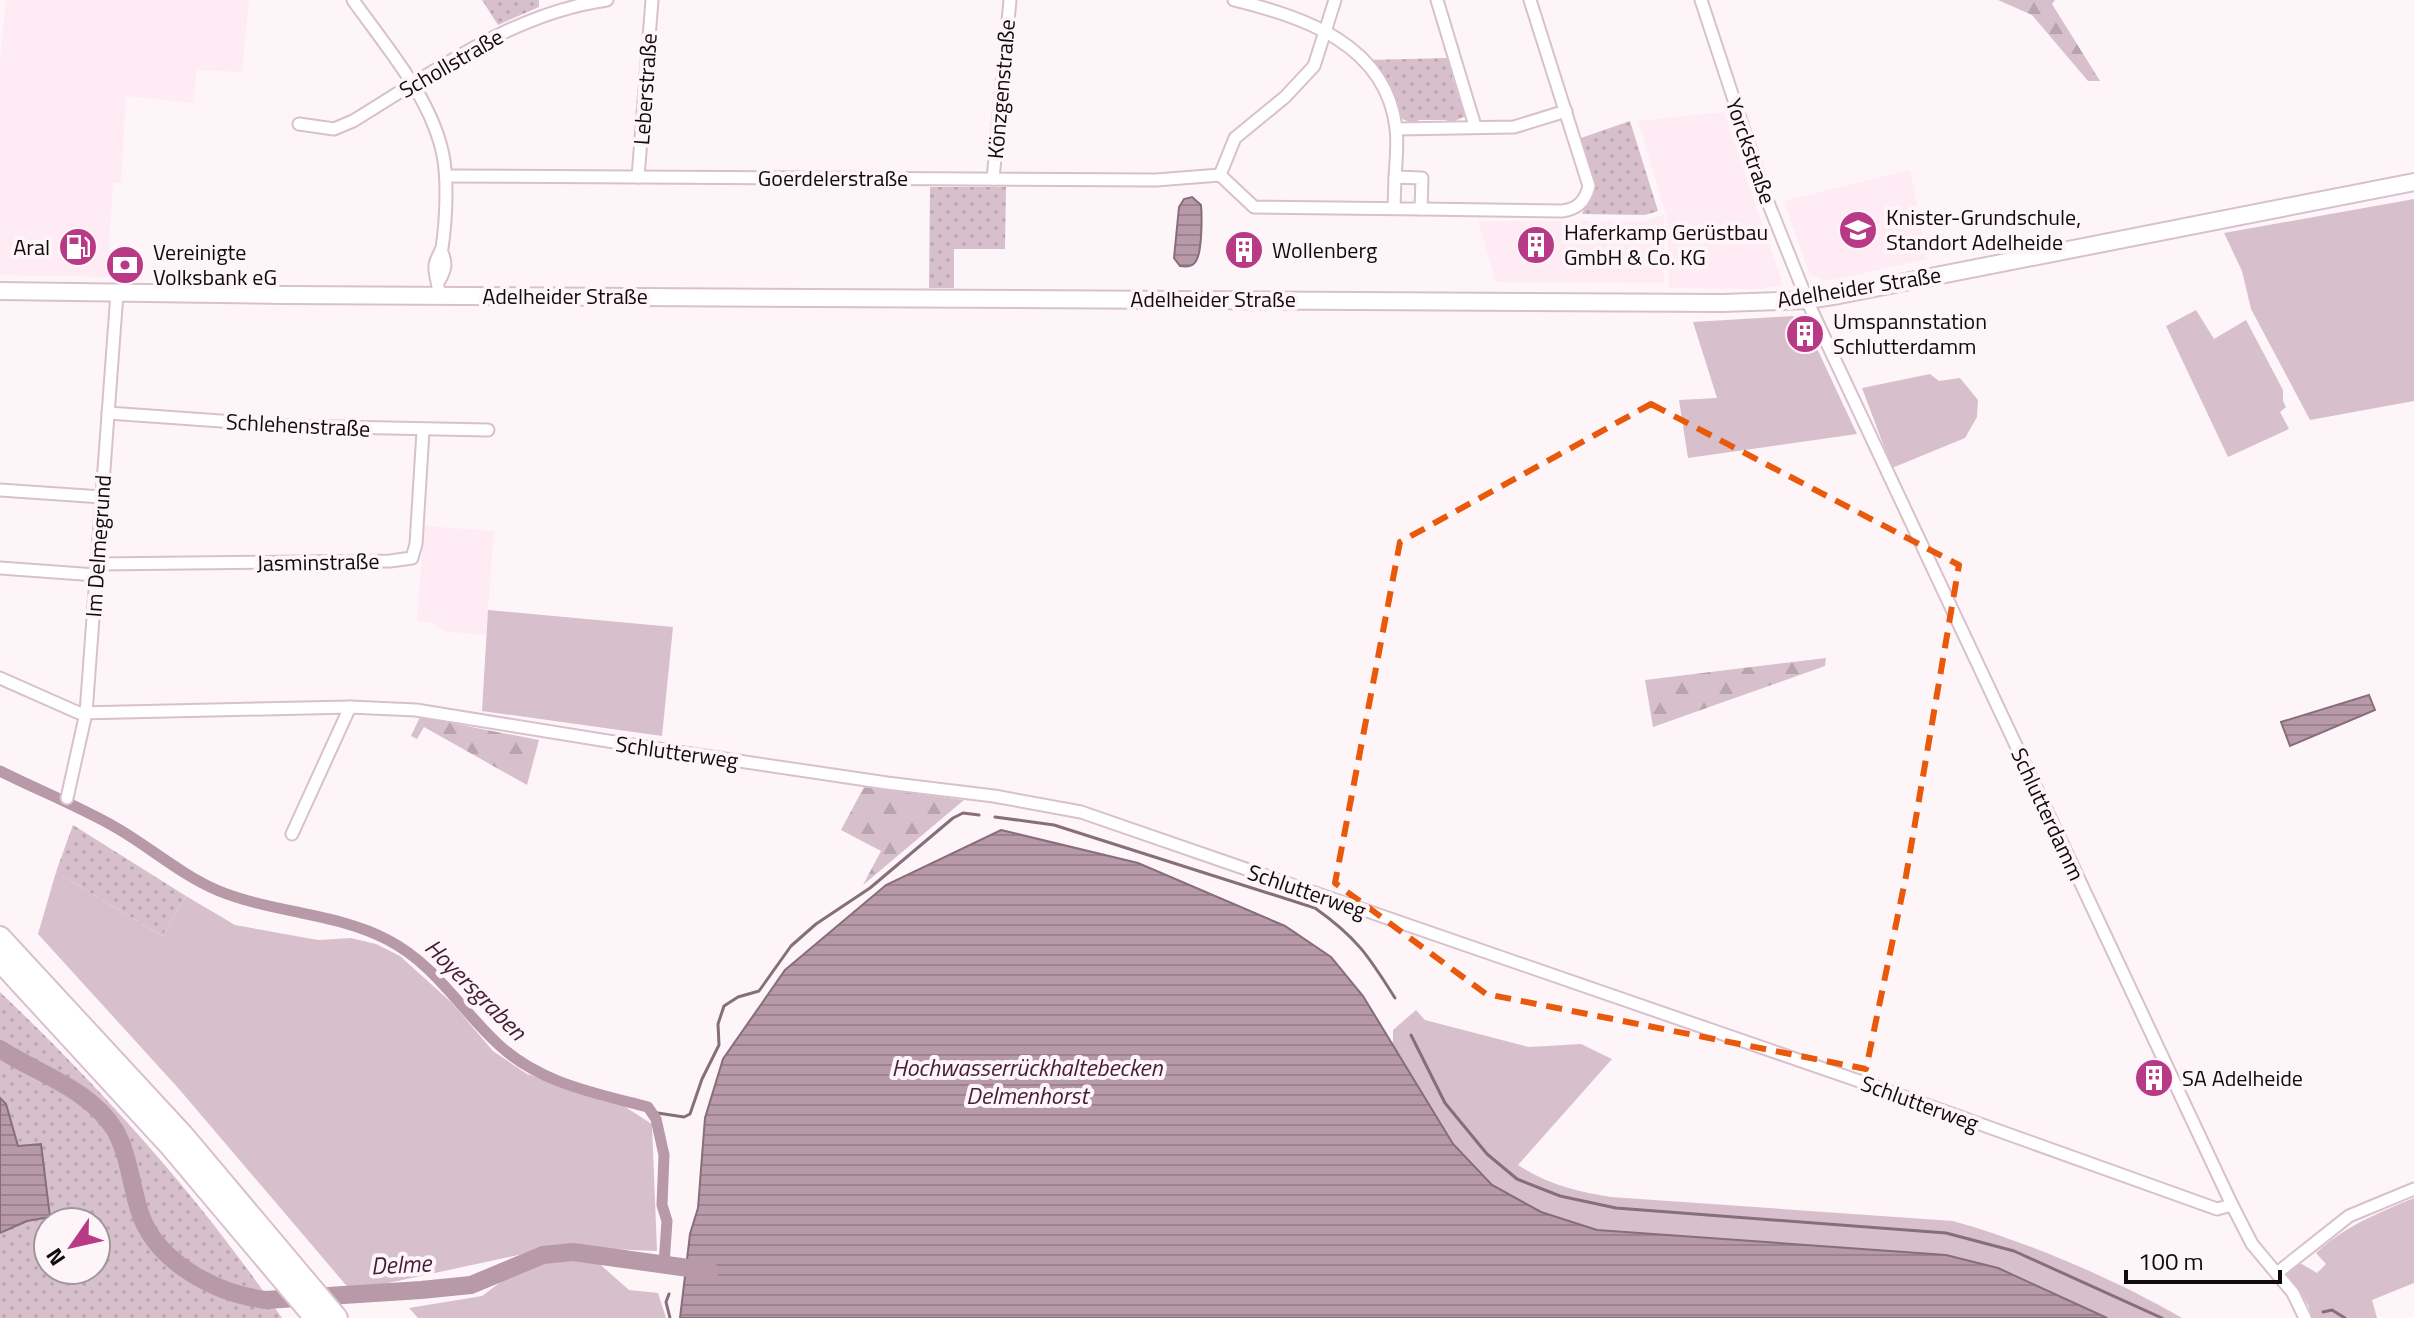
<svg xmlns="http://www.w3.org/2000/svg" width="2414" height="1318" viewBox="0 0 2414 1318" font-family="'Titillium Web',sans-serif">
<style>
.built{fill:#feebf4}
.grass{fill:#d7c0cb}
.forest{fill:url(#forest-firs)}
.park{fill:url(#park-dots);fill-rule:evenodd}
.water{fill:url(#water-rules);stroke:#866e7a;stroke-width:2}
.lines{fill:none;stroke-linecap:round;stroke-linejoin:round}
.stream{stroke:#866e7a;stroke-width:3}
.canal{stroke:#b899a8;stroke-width:11}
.river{stroke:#b899a8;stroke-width:18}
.street-casing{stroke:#d8c1cc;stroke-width:15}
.secondary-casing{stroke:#d8c1cc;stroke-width:20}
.highway-casing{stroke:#d8c1cc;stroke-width:24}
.street{stroke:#fff;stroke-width:11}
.secondary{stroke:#fff;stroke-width:16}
.highway{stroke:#fff;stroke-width:20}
.marked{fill:none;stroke:#e8590c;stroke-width:6;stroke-dasharray:16 10;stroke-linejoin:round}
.labels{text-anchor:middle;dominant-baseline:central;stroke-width:8;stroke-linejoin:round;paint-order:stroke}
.street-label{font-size:22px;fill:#120a0e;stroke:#fef5f9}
.poi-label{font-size:22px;fill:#120a0e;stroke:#fef5f9;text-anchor:start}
.water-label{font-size:24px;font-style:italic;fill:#461d34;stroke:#fef5f9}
</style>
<defs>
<pattern id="forest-firs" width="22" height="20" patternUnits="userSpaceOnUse" patternTransform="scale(2)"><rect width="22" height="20" fill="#d7c0cb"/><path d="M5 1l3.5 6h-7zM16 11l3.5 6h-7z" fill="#b8a4ad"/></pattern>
<pattern id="park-dots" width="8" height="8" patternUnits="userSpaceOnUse" patternTransform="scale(2)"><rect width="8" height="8" fill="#d7c0cb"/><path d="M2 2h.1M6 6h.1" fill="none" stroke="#b8a4ad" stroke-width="1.8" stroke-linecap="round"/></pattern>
<pattern id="water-rules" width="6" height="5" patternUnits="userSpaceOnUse" patternTransform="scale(2)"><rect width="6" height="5" fill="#b899a8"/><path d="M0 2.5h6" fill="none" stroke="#9d828f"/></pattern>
</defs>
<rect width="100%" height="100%" fill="#fef5f9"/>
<g class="built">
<path d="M 6,0 L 249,0 L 242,72 L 197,70 L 193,103 L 126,96 L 121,183 L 113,183 L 107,277 L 0,275 L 0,59 Z"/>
<path d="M 1724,112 L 1783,285 L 1761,289 L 1669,288 L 1667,218 L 1638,121 Z"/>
<path d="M 1910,170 L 1927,259 L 1828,281 L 1810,275 L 1784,201 Z"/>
<path d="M 1664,215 L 1664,283 L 1496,282 L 1478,221 L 1645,221 Z"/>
<path d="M 424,526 L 494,531 L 486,635 L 443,631 L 435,623 L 417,621 Z"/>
</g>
<g class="grass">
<path d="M 2414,199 L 2414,401 L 2310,420 L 2251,309 L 2242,271 L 2224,233 Z"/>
<path d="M 2196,310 L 2214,339 L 2246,320 L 2283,390 L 2283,401 L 2286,407 L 2280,412 L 2289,429 L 2228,457 L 2166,326 Z"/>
<path d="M 1793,316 L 1806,325 L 1857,434 L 1688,458 L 1679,400 L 1717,398 L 1693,322 Z"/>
<path d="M 1930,374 L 1939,381 L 1960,378 L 1978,400 L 1977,417 L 1965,438 L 1892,468 L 1862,388 Z"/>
<path d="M 488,610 L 673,627 L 662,736 L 482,711 Z"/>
<path d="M 56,872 L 162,936 L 186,896 L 235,925 L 318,940 L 351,938 L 376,944 L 400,956 L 452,1003 L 493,1051 L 527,1074 L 619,1103 L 652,1124 L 657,1251 L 556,1247 L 351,1291 L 179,1089 L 38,934 Z"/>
<path d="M 1416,1010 L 1425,1020 L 1529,1047 L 1581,1044 L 1612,1059 L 1518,1165 C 1547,1184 1578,1192 1611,1197 L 1953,1221 C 2028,1242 2115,1279 2182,1318 L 943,1318 L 1380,1051 L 1393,1042 L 1393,1030 Z"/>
<path d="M 2414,1198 L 2414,1283 L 2372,1300 L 2377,1318 L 2312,1318 L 2308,1305 L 2287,1274 L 2294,1265 L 2302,1264 L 2317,1273 L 2326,1264 L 2316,1253 C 2345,1226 2378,1213 2414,1198 Z"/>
<path d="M 560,1259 L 594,1259 L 629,1290 L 658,1293 L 666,1318 L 418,1318 L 409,1308 L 482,1296 L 518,1269 Z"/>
</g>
<g class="forest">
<path d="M 1998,0 L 2055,0 L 2052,4 L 2100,81 L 2088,81 L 2032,15 Z"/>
<path d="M 1826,658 L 1825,666 L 1653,727 L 1645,680 Z"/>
<path d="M 420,717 L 539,740 L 527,785 L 424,727 L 417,739 L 411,736 Z"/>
<path d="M 864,787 L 963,800 L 964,800 L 863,885 L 881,851 L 841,830 Z"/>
</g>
<g class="park">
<path d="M 482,0 L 539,0 L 539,7 L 498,25 Z"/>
<path d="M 1447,58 L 1455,71 L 1452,76 L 1460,102 L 1465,105 L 1464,117 L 1450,123 L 1446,120 L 1419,120 L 1414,124 L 1400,118 L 1391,98 L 1393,93 L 1379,69 L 1376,69 L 1368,60 Z"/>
<path d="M 1630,121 L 1658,211 L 1645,215 L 1582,214 L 1593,187 L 1578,139 Z"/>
<path d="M 930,187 L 1006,187 L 1005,249 L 954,249 L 954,288 L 929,288 Z"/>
<path d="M 73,825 L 186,896 L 162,936 L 56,872 Z"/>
<path d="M 0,992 C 104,1091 201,1199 282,1318 L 0,1318 ZM 48,1222 L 96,1222 L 96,1270 L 48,1270 Z"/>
</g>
<g class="water">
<path d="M 1192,197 L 1201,205 C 1202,216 1202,249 1197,259 C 1194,267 1187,267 1180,266 L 1174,258 L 1179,207 L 1184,199 Z"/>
<path d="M 2369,695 L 2375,710 L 2290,746 L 2281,722 Z"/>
<path d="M 1001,830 L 1138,863 L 1285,926 L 1331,957 L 1363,996 L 1453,1144 L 1492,1185 L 1541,1212 L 1597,1230 L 1946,1255 L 1998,1268 L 2107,1318 L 680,1318 L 690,1234 L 698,1208 L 705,1118 L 723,1059 L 785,970 L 886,885 Z"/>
<path d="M 0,1098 L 6,1104 L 18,1146 L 41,1144 L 50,1217 L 27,1221 L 0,1233 Z"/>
</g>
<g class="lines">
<g class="stream">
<path d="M 995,817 L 1054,825 L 1315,908 C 1357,938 1368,955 1395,998"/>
<path d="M 1411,1035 L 1445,1103 L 1487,1154 L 1517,1179 L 1560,1196 L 1616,1208 L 1946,1233 L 2014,1251 L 2162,1318"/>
<path d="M 651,1112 L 684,1117 L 690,1114 L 702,1079 L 719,1045 L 718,1024 L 724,1006 L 738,997 L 759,991 L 791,946 L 816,924 L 870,888 L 953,818 L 963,813 L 979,815"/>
<path d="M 669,1294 L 666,1302 L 670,1318"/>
<path d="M 2323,1312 L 2332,1310 L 2345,1318"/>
</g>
<path class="canal" d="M 0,771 C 38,790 78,806 115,827 C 150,847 181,875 219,891 C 273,913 337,913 388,940 C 436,965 460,1009 498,1044 C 539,1083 595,1093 648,1107 L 656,1119 L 664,1155 L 662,1205 L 667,1221 L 664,1264"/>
<path class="river" d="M 0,1049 C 38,1074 90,1089 115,1130 C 129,1155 131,1186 140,1213 C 157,1263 217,1294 266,1300 L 421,1290 L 471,1285 L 543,1255 L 573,1252 L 710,1271"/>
<defs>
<g id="street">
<path d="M 353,0 C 386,47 431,97 443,155 C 448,180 446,222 442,248 C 440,254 436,258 435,265 C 434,274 439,285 439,295"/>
<path d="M 1234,0 C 1305,17 1386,45 1396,128 C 1398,144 1396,161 1395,177"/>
<path d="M 1335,0 L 1314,66 L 1285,97 L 1235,138 L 1220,175 L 1254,207 L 1421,209 L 1422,178 L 1395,177 L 1394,208"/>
<path d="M 1437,0 L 1475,126"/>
<path d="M 1701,0 L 1767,200 L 1810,307 L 2232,1205 L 2252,1244 L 2293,1293 L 2305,1318"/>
<path d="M 299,124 L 334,129 L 353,121 C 432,73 513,13 607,0"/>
<path d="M 1397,129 L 1514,127 L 1566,111"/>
<path d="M 446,176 L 1156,180 L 1220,175"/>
<path d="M 638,177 L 652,0"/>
<path d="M 993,179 L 1010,0"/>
<path d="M 1421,209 L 1562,211 C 1577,209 1585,202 1589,186 L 1530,0"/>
<path d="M 439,281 C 446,269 447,263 441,250"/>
<path d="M 108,413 L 290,426 L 488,430"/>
<path d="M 0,490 L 102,497"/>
<path d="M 97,564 L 390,561 L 412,558 L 416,544 L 423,431"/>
<path d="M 0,568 L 96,575"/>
<path d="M 0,678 L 79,713 L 350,707 L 416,710 L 651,748 L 887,783 L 994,796 L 1081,812 L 1885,1090 L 2217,1209 L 2232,1205"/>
<path d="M 67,798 L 86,713 L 117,293"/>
<path d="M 292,834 L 350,707"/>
<path d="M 2277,1273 L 2349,1216 L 2414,1189"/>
</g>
<path id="secondary" d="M 0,291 L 283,295 L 1722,303 L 1807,300 L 1839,295 L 2414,182"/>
<g id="highway">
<path d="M 0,937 L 183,1135 L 337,1318"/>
<path d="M 0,961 L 171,1147 L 315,1318"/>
</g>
</defs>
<use href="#street" class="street-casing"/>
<use href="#secondary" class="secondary-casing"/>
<use href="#highway" class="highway-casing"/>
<use href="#street" class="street"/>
<use href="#secondary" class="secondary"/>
<use href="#highway" class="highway"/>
</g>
<path class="marked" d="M 1651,404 L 1959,565 L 1906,876 L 1866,1069 L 1486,994 L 1335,883 L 1400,542 Z"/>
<defs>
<symbol id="school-disc" viewBox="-11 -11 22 22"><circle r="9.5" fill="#b83a87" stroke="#fef5f9"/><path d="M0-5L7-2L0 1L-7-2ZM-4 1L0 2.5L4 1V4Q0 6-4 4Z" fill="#fff"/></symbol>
<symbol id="building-disc" viewBox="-11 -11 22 22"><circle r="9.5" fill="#b83a87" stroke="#fef5f9"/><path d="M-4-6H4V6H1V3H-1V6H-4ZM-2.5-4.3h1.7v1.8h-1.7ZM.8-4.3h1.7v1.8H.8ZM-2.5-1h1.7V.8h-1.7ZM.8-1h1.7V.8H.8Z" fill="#fff"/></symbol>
<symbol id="fuel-disc" viewBox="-11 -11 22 22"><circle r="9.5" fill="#b83a87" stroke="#fef5f9"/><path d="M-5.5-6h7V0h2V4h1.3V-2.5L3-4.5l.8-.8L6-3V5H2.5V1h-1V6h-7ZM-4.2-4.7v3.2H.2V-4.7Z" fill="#fff"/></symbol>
<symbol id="bank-disc" viewBox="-11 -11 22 22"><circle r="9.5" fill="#b83a87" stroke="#fef5f9"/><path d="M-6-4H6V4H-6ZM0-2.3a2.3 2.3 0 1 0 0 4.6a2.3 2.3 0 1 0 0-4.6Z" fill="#fff"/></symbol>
</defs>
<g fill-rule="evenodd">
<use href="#school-disc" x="1836" y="208" width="44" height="44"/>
<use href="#building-disc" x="1514" y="223" width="44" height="44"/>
<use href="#fuel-disc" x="56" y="225" width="44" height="44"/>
<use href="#building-disc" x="1222" y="228" width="44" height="44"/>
<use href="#bank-disc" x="103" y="243" width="44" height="44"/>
<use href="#building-disc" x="1783" y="312" width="44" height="44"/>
<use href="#building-disc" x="2132" y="1056" width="44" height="44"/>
</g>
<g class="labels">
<g class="street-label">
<text transform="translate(451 63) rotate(-30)">Schollstraße</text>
<text transform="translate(645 89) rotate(-86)">Leberstraße</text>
<text transform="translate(1001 89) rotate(-85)">Könzgenstraße</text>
<text transform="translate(1751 151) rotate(71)">Yorckstraße</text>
<text x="833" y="178">Goerdelerstraße</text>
<text transform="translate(1859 287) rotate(-9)">Adelheider Straße</text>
<text x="565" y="296">Adelheider Straße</text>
<text x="1213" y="299">Adelheider Straße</text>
<text transform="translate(298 425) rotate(3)">Schlehenstraße</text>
<text transform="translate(98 546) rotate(-86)">Im Delmegrund</text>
<text transform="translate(318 562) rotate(-1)">Jasminstraße</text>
<text transform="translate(677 752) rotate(8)">Schlutterweg</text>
<text transform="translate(2048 814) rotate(65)">Schlutterdamm</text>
<text transform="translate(1307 891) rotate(19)">Schlutterweg</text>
<text transform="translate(1920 1103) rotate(20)">Schlutterweg</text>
</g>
<g class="poi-label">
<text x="1886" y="217">Knister-Grundschule,<tspan x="1886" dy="25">Standort Adelheide</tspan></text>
<text x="1564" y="232">Haferkamp Gerüstbau<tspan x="1564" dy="25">GmbH &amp; Co. KG</tspan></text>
<text x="50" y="247" text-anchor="end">Aral</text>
<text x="1272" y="250">Wollenberg</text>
<text x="153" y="252">Vereinigte<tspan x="153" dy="25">Volksbank eG</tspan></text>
<text x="1833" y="321">Umspannstation<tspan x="1833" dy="25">Schlutterdamm</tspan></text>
<text x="2182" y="1078">SA Adelheide</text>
</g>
<g class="water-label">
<text transform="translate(476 989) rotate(45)">Hoyersgraben</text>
<text x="1027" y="1067">Hochwasserrückhaltebecken<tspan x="1027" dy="28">Delmenhorst</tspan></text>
<text transform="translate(401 1264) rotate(-3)">Delme</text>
</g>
</g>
<g transform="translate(72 1246) rotate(236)"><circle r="38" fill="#fef5f9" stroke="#a0979b" stroke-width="2"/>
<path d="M0-6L14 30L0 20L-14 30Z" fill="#b83a87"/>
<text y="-12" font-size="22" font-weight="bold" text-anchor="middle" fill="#120a0e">N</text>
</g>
<path d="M2126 1270v12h154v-12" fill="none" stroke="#120a0e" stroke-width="4"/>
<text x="2138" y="1270" font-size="24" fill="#120a0e" stroke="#fef5f9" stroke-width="6" paint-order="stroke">100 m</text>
</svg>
